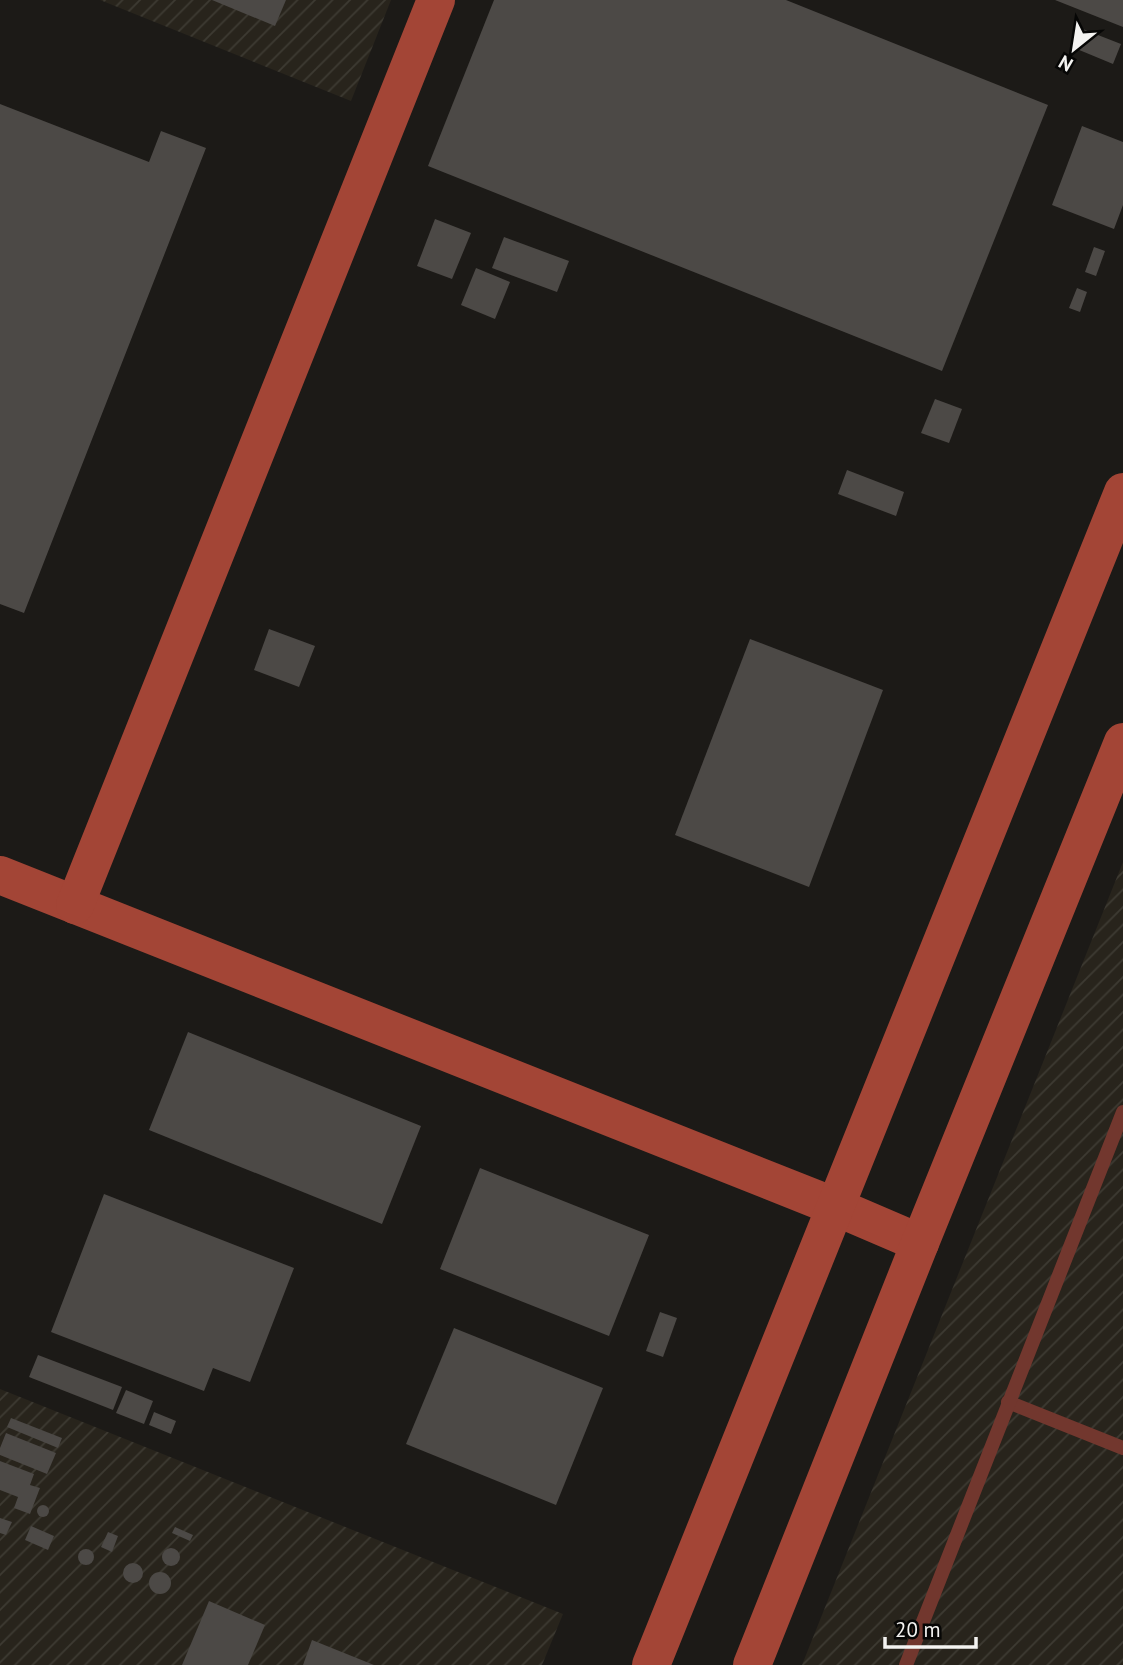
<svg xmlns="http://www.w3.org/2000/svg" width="1123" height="1665" viewBox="0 0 1123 1665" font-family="'PT Sans',sans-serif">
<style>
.industrial{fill:url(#industrial-furrows)}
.building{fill:#4c4946}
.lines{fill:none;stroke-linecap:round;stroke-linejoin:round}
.lane{stroke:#72372e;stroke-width:14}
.secondary{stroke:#a34536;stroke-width:38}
</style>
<defs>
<pattern id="industrial-furrows" width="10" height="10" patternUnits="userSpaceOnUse" patternTransform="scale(1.75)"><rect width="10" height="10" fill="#28241c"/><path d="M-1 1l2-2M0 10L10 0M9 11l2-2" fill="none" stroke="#3d3a32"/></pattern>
</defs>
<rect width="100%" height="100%" fill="#1c1a17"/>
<g class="industrial">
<path d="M 100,0 L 391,0 L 351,101 Z"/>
<path d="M 1123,862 L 1123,1665 L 802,1665 Z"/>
<path d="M 0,1389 L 563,1614 L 542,1665 L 0,1665 Z"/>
</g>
<g class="building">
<path d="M 212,0 L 286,0 L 275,26 Z"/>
<path d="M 494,0 L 786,0 L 1048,105 L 942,371 L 428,166 Z"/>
<path d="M 1055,0 L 1123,0 L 1123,27 Z"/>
<path d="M 1080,28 L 1121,44 L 1113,64 L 1072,47 Z"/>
<path d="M 0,104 L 149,162 L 161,131 L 206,148 L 24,613 L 0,604 Z"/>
<path d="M 1082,126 L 1123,142 L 1123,205 L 1114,229 L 1052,205 Z"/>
<path d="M 435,219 L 471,233 L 452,279 L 417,266 Z"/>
<path d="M 504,237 L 569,261 L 557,292 L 492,268 Z"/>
<path d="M 1094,247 L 1105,251 L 1096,276 L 1085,272 Z"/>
<path d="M 476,268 L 510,282 L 495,319 L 461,305 Z"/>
<path d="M 1077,288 L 1087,292 L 1080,312 L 1069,308 Z"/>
<path d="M 935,399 L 962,409 L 949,443 L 921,433 Z"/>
<path d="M 847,470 L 904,492 L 896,516 L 838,494 Z"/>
<path d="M 269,629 L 315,646 L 299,687 L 254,670 Z"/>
<path d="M 750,639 L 883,690 L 809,887 L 675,835 Z"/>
<path d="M 188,1032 L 421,1126 L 382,1224 L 149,1130 Z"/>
<path d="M 480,1168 L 649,1235 L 609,1336 L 440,1269 Z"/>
<path d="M 104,1194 L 294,1268 L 250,1382 L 213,1368 L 204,1391 L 51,1332 Z"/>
<path d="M 660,1312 L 677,1318 L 663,1357 L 646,1351 Z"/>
<path d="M 454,1328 L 603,1388 L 556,1505 L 406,1444 Z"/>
<path d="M 38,1355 L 122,1387 L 113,1410 L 29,1377 Z"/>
<path d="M 126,1390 L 153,1401 L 144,1424 L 116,1413 Z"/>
<path d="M 154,1412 L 176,1421 L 171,1434 L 149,1425 Z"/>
<path d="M 11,1418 L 62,1438 L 58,1448 L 7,1427 Z"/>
<path d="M 6,1433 L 56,1453 L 47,1474 L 0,1455 L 0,1448 Z"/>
<path d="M 0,1461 L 34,1474 L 30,1485 L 40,1488 L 30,1514 L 14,1508 L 18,1497 L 0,1490 Z"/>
<circle cx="43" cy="1511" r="6"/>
<path d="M 0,1518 L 12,1522 L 6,1535 L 0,1533 Z"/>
<path d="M 31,1526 L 54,1536 L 48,1550 L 25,1540 Z"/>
<path d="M 175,1527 L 193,1535 L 190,1541 L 172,1533 Z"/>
<path d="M 108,1532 L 118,1536 L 112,1552 L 101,1547 Z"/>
<circle cx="171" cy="1557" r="9"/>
<circle cx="86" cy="1557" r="8"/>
<circle cx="133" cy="1573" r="10"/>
<circle cx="160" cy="1583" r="11"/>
<path d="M 209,1601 L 265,1625 L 248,1665 L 182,1665 Z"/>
<path d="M 312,1640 L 374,1665 L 303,1665 Z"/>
</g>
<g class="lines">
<g class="lane">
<path d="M 1008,1402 L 1123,1448"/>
<path d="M 906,1665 L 1123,1112"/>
</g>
<g class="secondary">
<path d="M 0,875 L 836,1207 L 920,1243"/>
<path d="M 75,905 L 436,0"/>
<path d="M 651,1665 L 1123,492"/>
<path d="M 752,1665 L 920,1243 L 1123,742"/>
</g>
</g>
<g transform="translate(1074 49) rotate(210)" stroke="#060605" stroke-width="5" paint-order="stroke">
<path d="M0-5L12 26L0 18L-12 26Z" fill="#f4f3f1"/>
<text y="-10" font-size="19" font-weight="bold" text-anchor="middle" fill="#f4f3f1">N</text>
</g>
<path d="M885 1637v10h91v-10" fill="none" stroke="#f4f3f1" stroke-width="3.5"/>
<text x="895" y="1637" font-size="21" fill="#f4f3f1" stroke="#060605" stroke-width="5" paint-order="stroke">20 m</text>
</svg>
